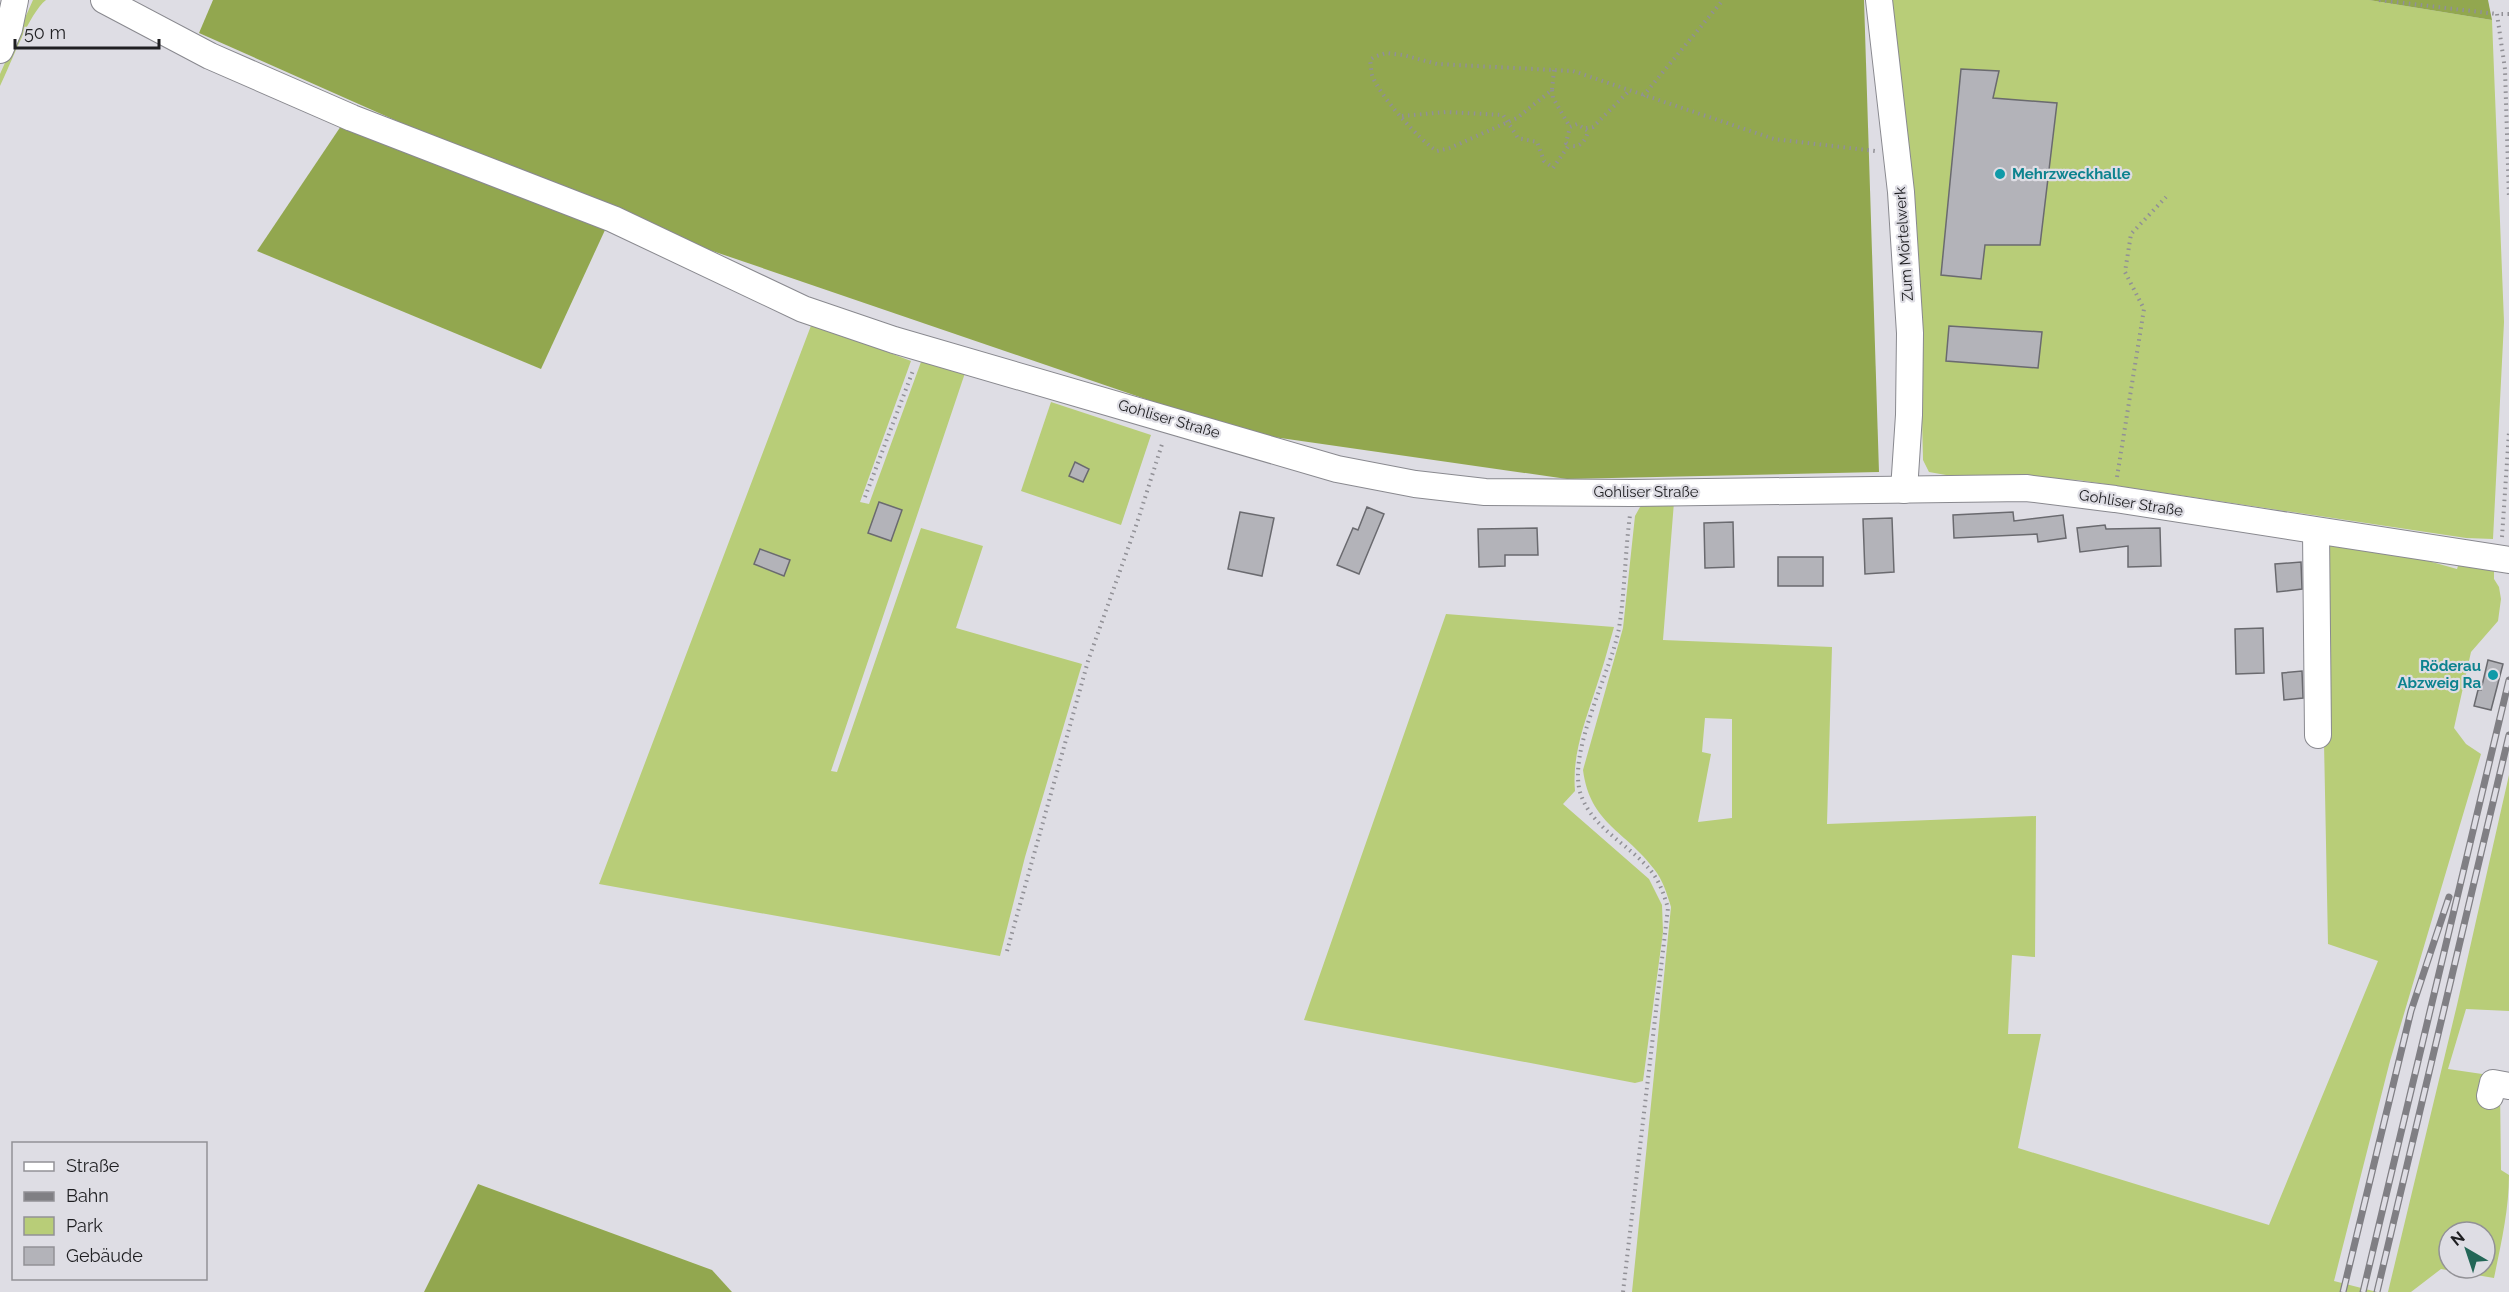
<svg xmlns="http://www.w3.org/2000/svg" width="2509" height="1292" viewBox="0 0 2509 1292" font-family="Raleway,sans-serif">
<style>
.green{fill:#b8cd78;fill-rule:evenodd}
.forest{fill:#92a74f}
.building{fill:#b3b3b9;stroke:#6a6a6f;stroke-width:1.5}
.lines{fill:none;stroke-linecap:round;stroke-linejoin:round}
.minor-casing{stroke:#89898f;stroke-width:28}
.path{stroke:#919096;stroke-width:4;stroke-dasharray:1.5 4.5;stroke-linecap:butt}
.minor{stroke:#fff;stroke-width:26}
.rail-casing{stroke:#807f84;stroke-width:7}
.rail{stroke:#dedde4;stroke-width:4.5;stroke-dasharray:14;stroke-linecap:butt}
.culture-dot{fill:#0f9aa8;stroke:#dedde4;stroke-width:2}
.labels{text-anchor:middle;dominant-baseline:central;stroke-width:4.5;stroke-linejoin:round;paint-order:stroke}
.culture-label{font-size:15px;font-weight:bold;fill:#0d838f;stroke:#dedde4;text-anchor:start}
.street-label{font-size:15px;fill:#1f1f22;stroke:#dedde4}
</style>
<rect width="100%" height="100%" fill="#dedde4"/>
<g class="green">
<path d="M 33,0 L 46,0 C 29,13 11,64 0,86 L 0,74 Z"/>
<path d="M 1890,0 L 2369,0 L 2492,20 L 2504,322 L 2493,539 L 2466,538 L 2078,480 L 1946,475 L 1929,472 L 1923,460 L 1919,287 Z"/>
<path d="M 812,323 L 911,361 L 860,502 L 869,504 L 921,362 L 965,373 L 831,771 L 837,772 L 921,528 L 983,546 L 956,628 L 1082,664 L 1025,857 L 1000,956 L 599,884 Z"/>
<path d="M 1051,402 L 1151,435 L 1121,525 L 1021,491 Z"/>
<path d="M 1647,502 L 1674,502 L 1663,640 L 1832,647 L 1827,824 L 2036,816 L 2035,957 L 2012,955 L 2008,1034 L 2041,1034 L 2018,1148 L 2269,1225 L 2378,961 L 2328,944 L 2320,540 L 2414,557 L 2457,569 L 2459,563 L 2494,570 L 2494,579 L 2499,587 L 2501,599 L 2498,621 L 2471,652 L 2454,728 L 2466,744 L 2481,754 L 2390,1061 L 2334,1281 L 2377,1292 L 1632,1292 L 1671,907 C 1667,894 1663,880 1654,869 C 1626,831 1590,824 1583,770 L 1623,628 L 1635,516 L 1640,507 ZM 1705,718 L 1732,719 L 1732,818 L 1698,822 L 1711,754 L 1702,752 Z"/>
<path d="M 1446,614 L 1614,627 C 1608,649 1602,670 1595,691 C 1584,725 1572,755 1575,791 L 1563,804 L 1649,879 L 1662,905 L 1663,932 L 1643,1081 L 1635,1083 L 1304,1020 Z"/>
<path d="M 2509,775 L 2509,1011 L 2466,1009 L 2448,1069 L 2489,1075 L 2500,1088 L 2501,1170 L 2509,1175 C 2509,1210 2501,1244 2494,1278 L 2441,1269 L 2411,1292 L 2388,1292 L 2457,1005 ZM 2449,1232 L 2485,1232 L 2485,1268 L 2449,1268 Z"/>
</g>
<g class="forest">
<path d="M 213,0 L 1864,0 L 1879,472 L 1567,479 L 1245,433 L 613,217 L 199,33 Z"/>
<path d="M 2369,0 L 2488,0 L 2492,20 Z"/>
<path d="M 343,123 L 605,230 L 541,369 L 257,251 Z"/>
<path d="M 478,1184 L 712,1270 L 732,1292 L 424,1292 Z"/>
</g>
<g class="building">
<path d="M 1961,69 L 1999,71 L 1993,98 L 2057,103 L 2040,245 L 1985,245 L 1981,279 L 1941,275 Z"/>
<path d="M 1949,326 L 2042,332 L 2038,368 L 1946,361 Z"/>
<path d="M 1075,462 L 1089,469 L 1083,482 L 1069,476 Z"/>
<path d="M 879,502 L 902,510 L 891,541 L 868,533 Z"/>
<path d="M 1367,507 L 1384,514 L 1359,574 L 1337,565 L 1353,528 L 1358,530 Z"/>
<path d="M 1240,512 L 1274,518 L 1262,576 L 1228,569 Z"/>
<path d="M 2013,512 L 2014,521 L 2063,515 L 2066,538 L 2038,542 L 2037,534 L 1954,538 L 1953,515 Z"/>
<path d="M 1892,518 L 1894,572 L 1865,574 L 1863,519 Z"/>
<path d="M 1733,522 L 1734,567 L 1705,568 L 1704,523 Z"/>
<path d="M 2105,525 L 2106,529 L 2160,528 L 2161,566 L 2128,567 L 2128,546 L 2080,552 L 2077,528 Z"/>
<path d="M 1537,528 L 1538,555 L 1505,555 L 1505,566 L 1479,567 L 1478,529 Z"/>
<path d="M 760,549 L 790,560 L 784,576 L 754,564 Z"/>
<rect x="1778" y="557" width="45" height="29"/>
<path d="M 2301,562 L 2302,589 L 2277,592 L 2275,564 Z"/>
<path d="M 2263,628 L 2264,673 L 2236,674 L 2235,629 Z"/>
<path d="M 2488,660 L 2503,664 L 2491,710 L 2474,706 L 2478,690 L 2481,690 Z"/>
<path d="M 2302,671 L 2303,698 L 2284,700 L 2282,673 Z"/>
</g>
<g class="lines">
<defs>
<g id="minor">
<path d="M 104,0 L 210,56 L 352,118 L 613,219 L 803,309 L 894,340 L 1337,469 L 1415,484 L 1485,492 L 1632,493 L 2026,488 L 2115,499 L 2509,560"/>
<path d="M 1879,0 L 1901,192 L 1910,333 L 1909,415 L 1904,490"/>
<path d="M 0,50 L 9,29 L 15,0"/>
<path d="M 2316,531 L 2318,735"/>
<path d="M 2490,1096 L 2493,1083 L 2509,1086"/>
</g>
</defs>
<use href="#minor" class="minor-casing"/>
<g class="path">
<path d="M 2379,0 L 2497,14"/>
<path d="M 2509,14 L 2497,14 L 2505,69 L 2509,199"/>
<path d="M 1554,70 L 1552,90 L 1517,118 L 1450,148 L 1437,151 C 1420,141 1378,94 1372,75 C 1371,71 1371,65 1370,60 L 1374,57 L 1386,53 L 1403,55 L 1437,64 L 1573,71 L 1774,139 L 1875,151"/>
<path d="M 1552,90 L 1553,98 L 1570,127"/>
<path d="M 1643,96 L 1723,0"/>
<path d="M 1402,116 L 1446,112 L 1503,115 L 1518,138 L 1537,142 L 1544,161 L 1553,168 L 1569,145 L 1566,143 L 1570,127 L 1577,124 L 1588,131 C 1586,141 1579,149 1569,145"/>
<path d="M 1586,128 L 1593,127 L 1629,91"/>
<path d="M 2117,477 L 2144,309 L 2125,272 L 2131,234 L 2166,197"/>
<path d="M 865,497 L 914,368"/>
<path d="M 2502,537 L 2509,432"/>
<path d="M 1007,951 L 1088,661 L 1137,523 L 1163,441"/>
<path d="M 1623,1292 L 1668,908 C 1664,895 1660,882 1651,871 C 1630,845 1593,829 1581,795 C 1566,753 1611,673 1619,628 C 1625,591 1625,552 1630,515"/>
</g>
<use href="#minor" class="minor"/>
<defs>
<g id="rail">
<path d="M 2343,1292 L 2411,1011 L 2449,897"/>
<path d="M 2363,1292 L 2509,680"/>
<path d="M 2377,1292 L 2509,735"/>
</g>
</defs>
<use href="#rail" class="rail-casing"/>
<use href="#rail" class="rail"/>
</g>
<g class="culture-dot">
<circle cx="2000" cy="174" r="6"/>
<circle cx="2493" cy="675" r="6"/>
</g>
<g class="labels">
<g class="culture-label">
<text x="2012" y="174">Mehrzweckhalle</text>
<text x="2481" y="666" text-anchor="end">Röderau<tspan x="2481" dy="17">Abzweig Ra</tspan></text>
</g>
<g class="street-label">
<text transform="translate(1904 244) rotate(-94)">Zum Mörtelwerk</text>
<text transform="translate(1169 419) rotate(16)">Gohliser Straße</text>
<text x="1646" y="492">Gohliser Straße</text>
<text transform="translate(2131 503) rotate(9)">Gohliser Straße</text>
</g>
</g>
<rect x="12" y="1142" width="195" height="138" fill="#dedde4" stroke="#929196" stroke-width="1.5"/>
<rect x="24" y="1162" width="30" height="9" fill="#ffffff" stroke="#929196" stroke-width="1.5"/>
<text x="66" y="1172" font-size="18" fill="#1f1f22">Straße</text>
<rect x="24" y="1192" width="30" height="9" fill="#807f84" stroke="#929196" stroke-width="1.5"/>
<text x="66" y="1202" font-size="18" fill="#1f1f22">Bahn</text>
<rect x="24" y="1217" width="30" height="18" fill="#b8cd78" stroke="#929196" stroke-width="1.5"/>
<text x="66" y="1232" font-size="18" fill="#1f1f22">Park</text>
<rect x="24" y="1247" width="30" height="18" fill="#b3b3b9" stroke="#929196" stroke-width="1.5"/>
<text x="66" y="1262" font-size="18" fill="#1f1f22">Gebäude</text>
<g transform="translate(2467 1250) rotate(321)"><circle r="28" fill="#dedde4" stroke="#929196" stroke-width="1.5"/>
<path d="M0-4.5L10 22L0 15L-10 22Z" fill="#236657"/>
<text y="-9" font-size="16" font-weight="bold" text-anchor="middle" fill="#1f1f22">N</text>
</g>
<path d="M15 39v9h144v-9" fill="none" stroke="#1f1f22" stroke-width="3"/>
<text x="24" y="39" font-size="18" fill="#1f1f22" stroke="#dedde4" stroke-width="4.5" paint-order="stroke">50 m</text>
</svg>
